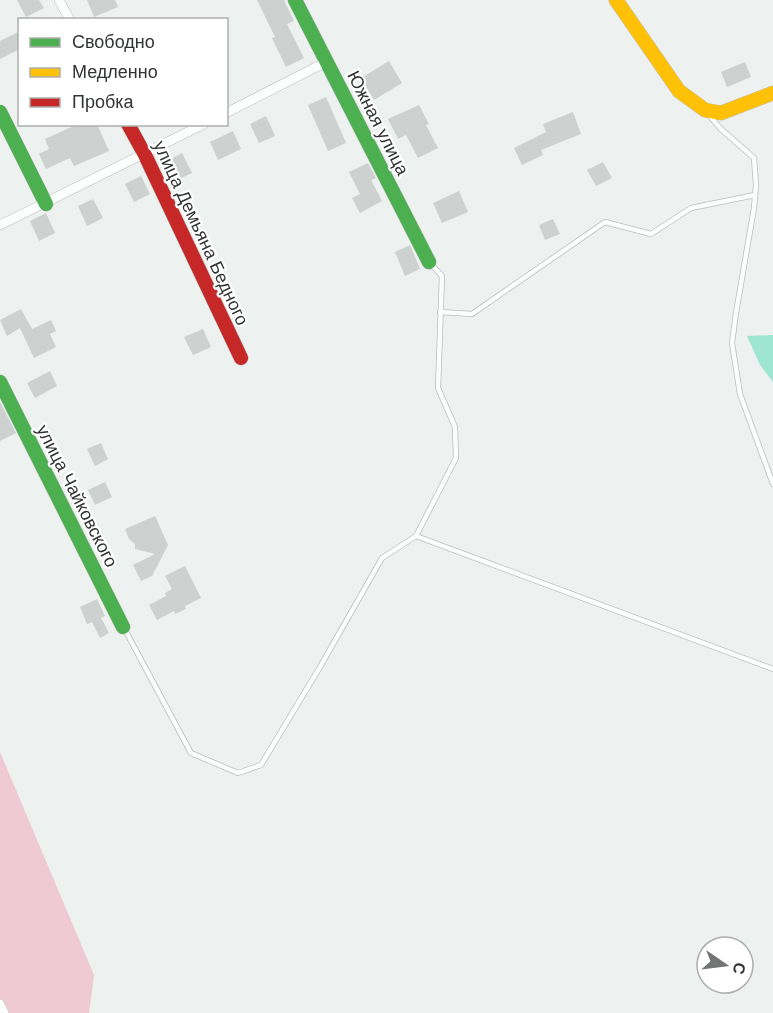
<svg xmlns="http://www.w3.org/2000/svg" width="773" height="1013" viewBox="0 0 773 1013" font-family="Arial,sans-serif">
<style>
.green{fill:#efc9d4}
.water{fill:#9ee6d0}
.building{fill:#cdd1cf}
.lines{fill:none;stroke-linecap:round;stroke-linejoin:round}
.lane-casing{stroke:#bbbebd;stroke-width:6}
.street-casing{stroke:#bbbebd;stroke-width:10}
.fast-casing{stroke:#bbbebd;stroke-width:15}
.slow-casing{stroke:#bbbebd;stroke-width:15}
.jam-casing{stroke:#bbbebd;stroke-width:15}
.lane{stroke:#fcfdfd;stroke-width:4.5}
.street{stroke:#fcfdfd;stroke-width:9}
.fast{stroke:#4caf50;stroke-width:14}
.slow{stroke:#ffc107;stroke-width:14}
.jam{stroke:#c62828;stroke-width:14}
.labels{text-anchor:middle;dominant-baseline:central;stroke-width:4.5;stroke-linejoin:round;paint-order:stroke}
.street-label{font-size:18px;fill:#313433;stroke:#fff}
</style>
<rect width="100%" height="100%" fill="#edf1ef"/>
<path class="green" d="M 0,752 L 94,975 L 89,1013 L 0,1013 Z"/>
<path class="water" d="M 773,335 L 773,382 L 760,365 L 747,336 Z"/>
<g class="building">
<path d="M 17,0 L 39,0 L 44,8 L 26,17 Z"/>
<path d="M 87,0 L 115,0 L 118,7 L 94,17 Z"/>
<path d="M 257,0 L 284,0 L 294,21 L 287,24 L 304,58 L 286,67 L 272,38 L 275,37 Z"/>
<path d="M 20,31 L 20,49 L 0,59 L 0,41 Z"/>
<path d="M 389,61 L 402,83 L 374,100 L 361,78 Z"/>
<path d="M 745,62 L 751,77 L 727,87 L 721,72 Z"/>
<path d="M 326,97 L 346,143 L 328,151 L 308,105 Z"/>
<path d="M 419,105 L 429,124 L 426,125 L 438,148 L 418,158 L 406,135 L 398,139 L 388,119 Z"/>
<path d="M 573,112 L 581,134 L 541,150 L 543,155 L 522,165 L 514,148 L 546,132 L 543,124 Z"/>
<path d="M 266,116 L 275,136 L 259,143 L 250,124 Z"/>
<path d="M 78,124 L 97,124 L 109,151 L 74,166 L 70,158 L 46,169 L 39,154 L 49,149 L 45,139 Z"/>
<path d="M 233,131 L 241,149 L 218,160 L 210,142 Z"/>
<path d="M 182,153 L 192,173 L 177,180 L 167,161 Z"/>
<path d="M 603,162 L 612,178 L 596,186 L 587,170 Z"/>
<path d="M 368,163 L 376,178 L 371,180 L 382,201 L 360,213 L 352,198 L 360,194 L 349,172 Z"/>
<path d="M 141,176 L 150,194 L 134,202 L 125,184 Z"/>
<path d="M 459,191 L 468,212 L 442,223 L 433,203 Z"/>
<path d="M 93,199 L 103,218 L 87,226 L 78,206 Z"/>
<path d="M 46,213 L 55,233 L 39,241 L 30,221 Z"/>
<path d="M 553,219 L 560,234 L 545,240 L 539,225 Z"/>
<path d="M 410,245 L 420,269 L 405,276 L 395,252 Z"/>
<path d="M 21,309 L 32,329 L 51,320 L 56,331 L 50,334 L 56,347 L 34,358 L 20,328 L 7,336 L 0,320 Z"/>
<path d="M 203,329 L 211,347 L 193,355 L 184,337 Z"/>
<path d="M 50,371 L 57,386 L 35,398 L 27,383 Z"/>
<path d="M 0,402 L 16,433 L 0,441 Z"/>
<path d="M 101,443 L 108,459 L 95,466 L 87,449 Z"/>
<path d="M 105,482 L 112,497 L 95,505 L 88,490 Z"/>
<path d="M 155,516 L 168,545 L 152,576 L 141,581 L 133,565 L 155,554 L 135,549 L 135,544 L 129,539 L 125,529 Z"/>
<path d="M 185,566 L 201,598 L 185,606 L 186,609 L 175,614 L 174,611 L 157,620 L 149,605 L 166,596 L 165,593 L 172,589 L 165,576 Z"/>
<path d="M 97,599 L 105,616 L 101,618 L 109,633 L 100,638 L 92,622 L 87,624 L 80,607 Z"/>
</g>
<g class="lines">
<defs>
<g id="lane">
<path d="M 707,113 L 721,129 L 754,158 L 756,185 L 754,208 L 736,313 L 732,343 L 740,394 L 773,484"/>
<path d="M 440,312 L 472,314 L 605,222 L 651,234 L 691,208 L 755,195"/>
<path d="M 416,536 L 456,458 L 455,427 L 438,388 L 442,276 L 430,263"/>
<path d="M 124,628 L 191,753 L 238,773 L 261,765 L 320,667 L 382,558 L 416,536 L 773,669"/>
</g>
<g id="street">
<path d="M 59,0 L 70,20"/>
<path d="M 226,113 L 326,62"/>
<path d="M 0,225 L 204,124"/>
<path d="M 0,1004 L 4,1013"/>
</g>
<g id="fast">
<path d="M 295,0 L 429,262"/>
<path d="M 0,112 L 46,204"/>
<path d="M 0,382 L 123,627"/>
</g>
<path id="slow" d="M 616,0 L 679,91 L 705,110 L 721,113 L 773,93"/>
<path id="jam" d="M 128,124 L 145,155 L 241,358"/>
</defs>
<use href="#lane" class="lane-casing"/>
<use href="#street" class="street-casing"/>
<use href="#fast" class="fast-casing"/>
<use href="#slow" class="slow-casing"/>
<use href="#jam" class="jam-casing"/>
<use href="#lane" class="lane"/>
<use href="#street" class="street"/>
<use href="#fast" class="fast"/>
<use href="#slow" class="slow"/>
<use href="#jam" class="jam"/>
</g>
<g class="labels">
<g class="street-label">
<text transform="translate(378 123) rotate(63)">Южная улица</text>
<text transform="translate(201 233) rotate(65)">улица Демьяна Бедного</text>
<text transform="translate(77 496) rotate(63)">улица Чайковского</text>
</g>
</g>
<rect x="18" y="18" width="210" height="108" fill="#ffffff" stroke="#adaead" stroke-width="1.5"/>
<rect x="30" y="38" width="30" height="9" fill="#4caf50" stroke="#adaead" stroke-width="1.5"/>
<text x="72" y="48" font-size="18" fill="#313433">Свободно</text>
<rect x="30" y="68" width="30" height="9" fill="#ffc107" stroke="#adaead" stroke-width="1.5"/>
<text x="72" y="78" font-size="18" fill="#313433">Медленно</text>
<rect x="30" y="98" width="30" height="9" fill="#c62828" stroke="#adaead" stroke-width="1.5"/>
<text x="72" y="108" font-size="18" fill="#313433">Пробка</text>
<g transform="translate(725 965) rotate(104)"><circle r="28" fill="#ffffff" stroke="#adaead" stroke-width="1.5"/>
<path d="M0-4.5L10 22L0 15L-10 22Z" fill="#737675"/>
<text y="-9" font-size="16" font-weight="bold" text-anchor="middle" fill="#313433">С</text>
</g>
</svg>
